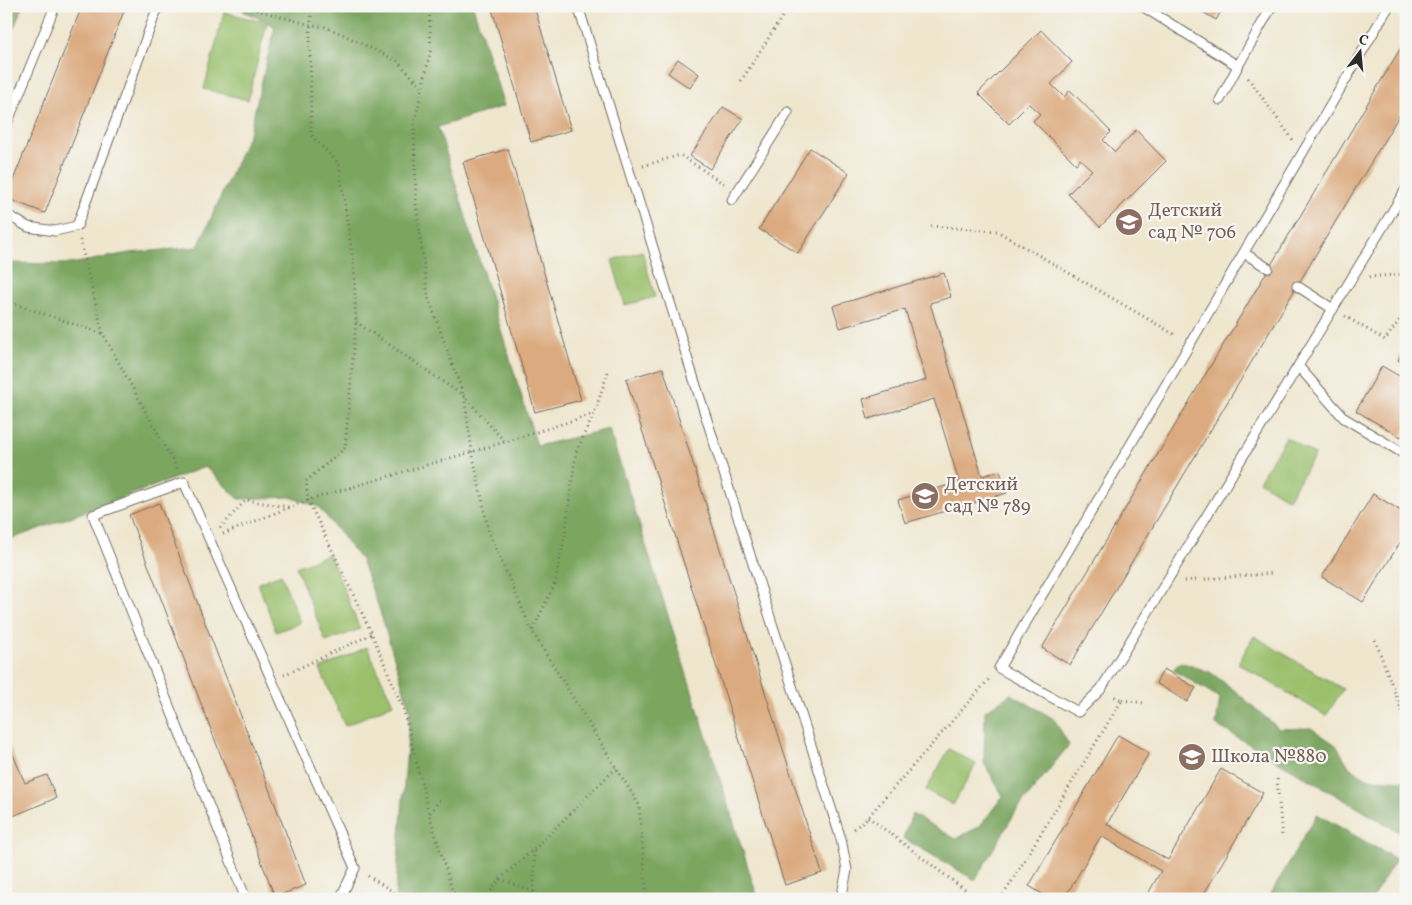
<svg xmlns="http://www.w3.org/2000/svg" width="1412" height="905" viewBox="0 0 1412 905" font-family="Vollkorn,serif">
<style>
.green{fill:#9ac06c;stroke:#62764c}
.forest{fill:#7ba660;stroke:#536846}
.building{fill:#dbaa7f}
.lines{fill:none;stroke-linecap:round;stroke-linejoin:round}
.service-casing{stroke:#706c64;stroke-width:11}
.path{stroke:#706c64;stroke-width:3;stroke-dasharray:1 4;stroke-linecap:butt}
.service{stroke:#fff;stroke-width:9}
.labels{text-anchor:middle;dominant-baseline:central;stroke-width:4.5;stroke-linejoin:round;paint-order:stroke}
.education-label{font-size:19px;fill:#785e54;stroke:#f6f6f2;text-anchor:start}
</style>
<rect width="100%" height="100%" fill="#f6f6f2"/>
<filter id="ink" filterUnits="userSpaceOnUse"><feTurbulence type="fractalNoise" baseFrequency=".02" numOctaves="2"/><feDisplacementMap in="SourceGraphic" scale="10" xChannelSelector="R" yChannelSelector="G"/><feConvolveMatrix kernelMatrix="1 2 1 2 8 2 1 2 1" color-interpolation-filters="sRGB"/></filter>
<filter id="wash" filterUnits="userSpaceOnUse"><feTurbulence type="fractalNoise" baseFrequency=".0096" numOctaves="4" result="noise"/><feDisplacementMap in="SourceGraphic" scale="20" xChannelSelector="R" yChannelSelector="G"/><feGaussianBlur stdDeviation="1.12" result="paint"/><feColorMatrix in="noise" values="0 0 0 0 0 0 0 0 0 0 0 0 0 0 0 0 0 1.4 0 .05"/><feComposite in="paint" operator="in"/></filter>
<g filter="url(#wash)">
<rect width="100%" height="100%" fill="#efe6ce"/>
<g class="green">
<path d="M 224,12 L 267,23 L 248,100 L 204,89 Z"/>
<path d="M 642,251 L 655,297 L 625,305 L 612,260 Z"/>
<path d="M 1286,437 L 1315,455 L 1288,499 L 1259,481 Z"/>
<path d="M 329,554 L 360,629 L 326,642 L 296,567 Z"/>
<path d="M 281,574 L 300,623 L 276,632 L 258,583 Z"/>
<path d="M 1254,636 L 1343,689 L 1326,716 L 1238,663 Z"/>
<path d="M 367,647 L 393,704 L 345,726 L 320,669 Z"/>
<path d="M 949,749 L 976,764 L 953,805 L 926,790 Z"/>
</g>
<g class="forest">
<path d="M 6,6 L 23,6 L 6,46 Z"/>
<path d="M 243,6 L 473,6 L 504,106 L 438,127 L 537,446 L 609,429 L 758,899 L 395,899 L 410,710 L 379,608 L 361,560 L 319,507 L 290,497 L 239,499 L 205,467 L 6,541 L 6,263 L 71,264 L 129,253 L 198,247 L 249,134 L 275,27 L 264,20 L 244,12 Z"/>
<path d="M 1180,662 L 1210,672 L 1234,690 L 1279,729 L 1311,728 L 1336,745 L 1350,768 L 1369,779 L 1406,781 L 1403,793 L 1406,795 L 1406,836 L 1216,725 L 1220,698 L 1173,670 Z"/>
<path d="M 1011,694 L 1054,719 L 1069,745 L 1016,811 L 975,880 L 903,838 L 912,814 L 956,839 L 980,826 L 1003,796 L 984,763 L 985,711 Z"/>
<path d="M 1317,814 L 1396,859 L 1372,899 L 1268,899 Z"/>
</g>
<g id="blocks">
<g class="building">
<path d="M 82,6 L 126,6 L 45,213 L 6,198 Z"/>
<path d="M 491,6 L 534,6 L 571,130 L 531,142 Z"/>
<path d="M 1193,6 L 1224,6 L 1216,20 Z"/>
<path d="M 1041,30 L 1072,62 L 1051,84 L 1064,97 L 1070,90 L 1111,132 L 1103,140 L 1115,152 L 1136,130 L 1166,161 L 1100,227 L 1068,194 L 1092,170 L 1080,159 L 1076,164 L 1033,121 L 1040,114 L 1029,104 L 1009,124 L 978,93 Z"/>
<path d="M 1406,39 L 1406,104 L 1070,665 L 1042,648 Z"/>
<path d="M 678,59 L 699,74 L 690,88 L 668,73 Z"/>
<path d="M 723,107 L 743,119 L 710,169 L 690,156 Z"/>
<path d="M 810,148 L 849,173 L 798,253 L 759,229 Z"/>
<path d="M 508,149 L 581,400 L 535,412 L 463,162 Z"/>
<path d="M 944,273 L 951,297 L 930,303 L 982,476 L 1000,471 L 1007,493 L 905,523 L 898,500 L 959,482 L 934,399 L 868,419 L 863,399 L 926,380 L 905,309 L 840,328 L 833,306 Z"/>
<path d="M 1406,347 L 1406,365 L 1398,360 Z"/>
<path d="M 1382,366 L 1399,376 L 1406,366 L 1406,429 L 1401,437 L 1356,411 Z"/>
<path d="M 663,368 L 822,873 L 785,885 L 626,379 Z"/>
<path d="M 1373,494 L 1406,514 L 1406,533 L 1363,602 L 1322,577 Z"/>
<path d="M 159,503 L 306,885 L 275,897 L 129,515 Z"/>
<path d="M 1164,669 L 1196,688 L 1187,702 L 1156,683 Z"/>
<path d="M 1118,735 L 1149,753 L 1107,824 L 1168,860 L 1221,769 L 1263,793 L 1201,899 L 1145,899 L 1161,871 L 1101,836 L 1064,899 L 1051,899 L 1029,886 Z"/>
<path d="M 6,738 L 25,783 L 47,775 L 56,798 L 6,819 Z"/>
</g>
</g>
</g>
<g filter="url(#ink)">
<use href="#blocks" fill-opacity="0" stroke="#706c64" stroke-width="1"/>
<g class="lines">
<defs>
<g id="service">
<path d="M 578,6 L 691,370 L 841,839 L 847,870 L 841,899"/>
<path d="M 1142,6 L 1238,66 L 1272,6"/>
<path d="M 1389,6 L 999,668 L 1078,712 L 1101,689 L 1406,189"/>
<path d="M 1220,100 L 1238,66"/>
<path d="M 6,126 L 55,6"/>
<path d="M 732,200 L 788,112"/>
<path d="M 6,214 L 28,227 L 55,231 L 77,226 L 158,6"/>
<path d="M 1244,253 L 1268,268"/>
<path d="M 1297,286 L 1333,309"/>
<path d="M 1299,367 L 1344,418 L 1406,455"/>
<path d="M 246,899 L 93,515 L 184,482 L 355,868 L 340,899"/>
</g>
</defs>
<use href="#service" class="service-casing"/>
<g class="path">
<path d="M 242,6 L 311,25 L 325,27 L 340,33 L 397,61 L 422,87"/>
<path d="M 312,6 L 310,33 L 311,135 L 339,164 L 354,270 L 356,322 L 345,448 L 306,481 L 308,500 L 372,634 L 404,711 L 429,814 L 455,899"/>
<path d="M 429,6 L 431,49 L 414,125 L 416,204 L 428,297 L 464,396 L 472,451 L 489,533 L 532,631"/>
<path d="M 1248,78 L 1293,140"/>
<path d="M 741,81 L 789,6"/>
<path d="M 643,166 L 680,155 L 724,184"/>
<path d="M 931,226 L 997,231 L 1177,336"/>
<path d="M 80,240 L 103,334"/>
<path d="M 1369,277 L 1406,274"/>
<path d="M 6,301 L 103,334 L 178,470"/>
<path d="M 1345,316 L 1385,340 L 1406,311"/>
<path d="M 356,322 L 464,396 L 505,442"/>
<path d="M 608,372 L 594,414 L 576,452 L 565,535 L 554,586 L 532,631 L 639,805 L 647,899"/>
<path d="M 220,528 L 246,500 L 288,507"/>
<path d="M 223,534 L 308,500 L 505,442 L 593,414"/>
<path d="M 1185,581 L 1274,573"/>
<path d="M 1375,640 L 1406,722"/>
<path d="M 284,675 L 372,634"/>
<path d="M 1122,700 L 1144,703"/>
<path d="M 1277,779 L 1282,836"/>
<path d="M 430,813 L 440,799"/>
<path d="M 868,817 L 977,899"/>
<path d="M 854,829 L 868,817 L 990,678"/>
<path d="M 368,876 L 405,899"/>
<path d="M 500,879 L 534,892 L 545,899"/>
<path d="M 534,892 L 534,849"/>
<path d="M 485,899 L 500,879 L 534,849 L 616,768"/>
<path d="M 1001,899 L 1122,700 L 1113,696"/>
</g>
<use href="#service" class="service"/>
</g>
</g>
<defs>
<symbol id="school-disc" viewBox="-11 -11 22 22"><circle r="9.5" fill="#8d6e63" stroke="#f6f6f2"/><path d="M0-5L7-2L0 1L-7-2ZM-4 1L0 2.5L4 1V4Q0 6-4 4Z" fill="#fff"/></symbol>
</defs>
<g fill-rule="evenodd">
<use href="#school-disc" x="1113" y="206" width="32" height="32"/>
<use href="#school-disc" x="909" y="480" width="32" height="32"/>
<use href="#school-disc" x="1176" y="741" width="32" height="32"/>
</g>
<g class="labels">
<g class="education-label">
<text x="1148" y="211">Детский<tspan x="1148" dy="22">сад № 706</tspan></text>
<text x="944" y="485">Детский<tspan x="944" dy="22">сад № 789</tspan></text>
<text x="1211" y="757">Школа №880</text>
</g>
</g>
<rect width="1412" height="905" fill="none" stroke="#f6f6f2" stroke-width="25"/>
<g transform="translate(1360 52) rotate(16)" stroke="#f6f6f2" stroke-width="4" paint-order="stroke">
<path d="M0-4L9 19L0 12L-9 19Z" fill="#2b2b2b"/>
<text y="-8" font-size="14" font-weight="bold" text-anchor="middle" fill="#2b2b2b">С</text>
</g>
</svg>
